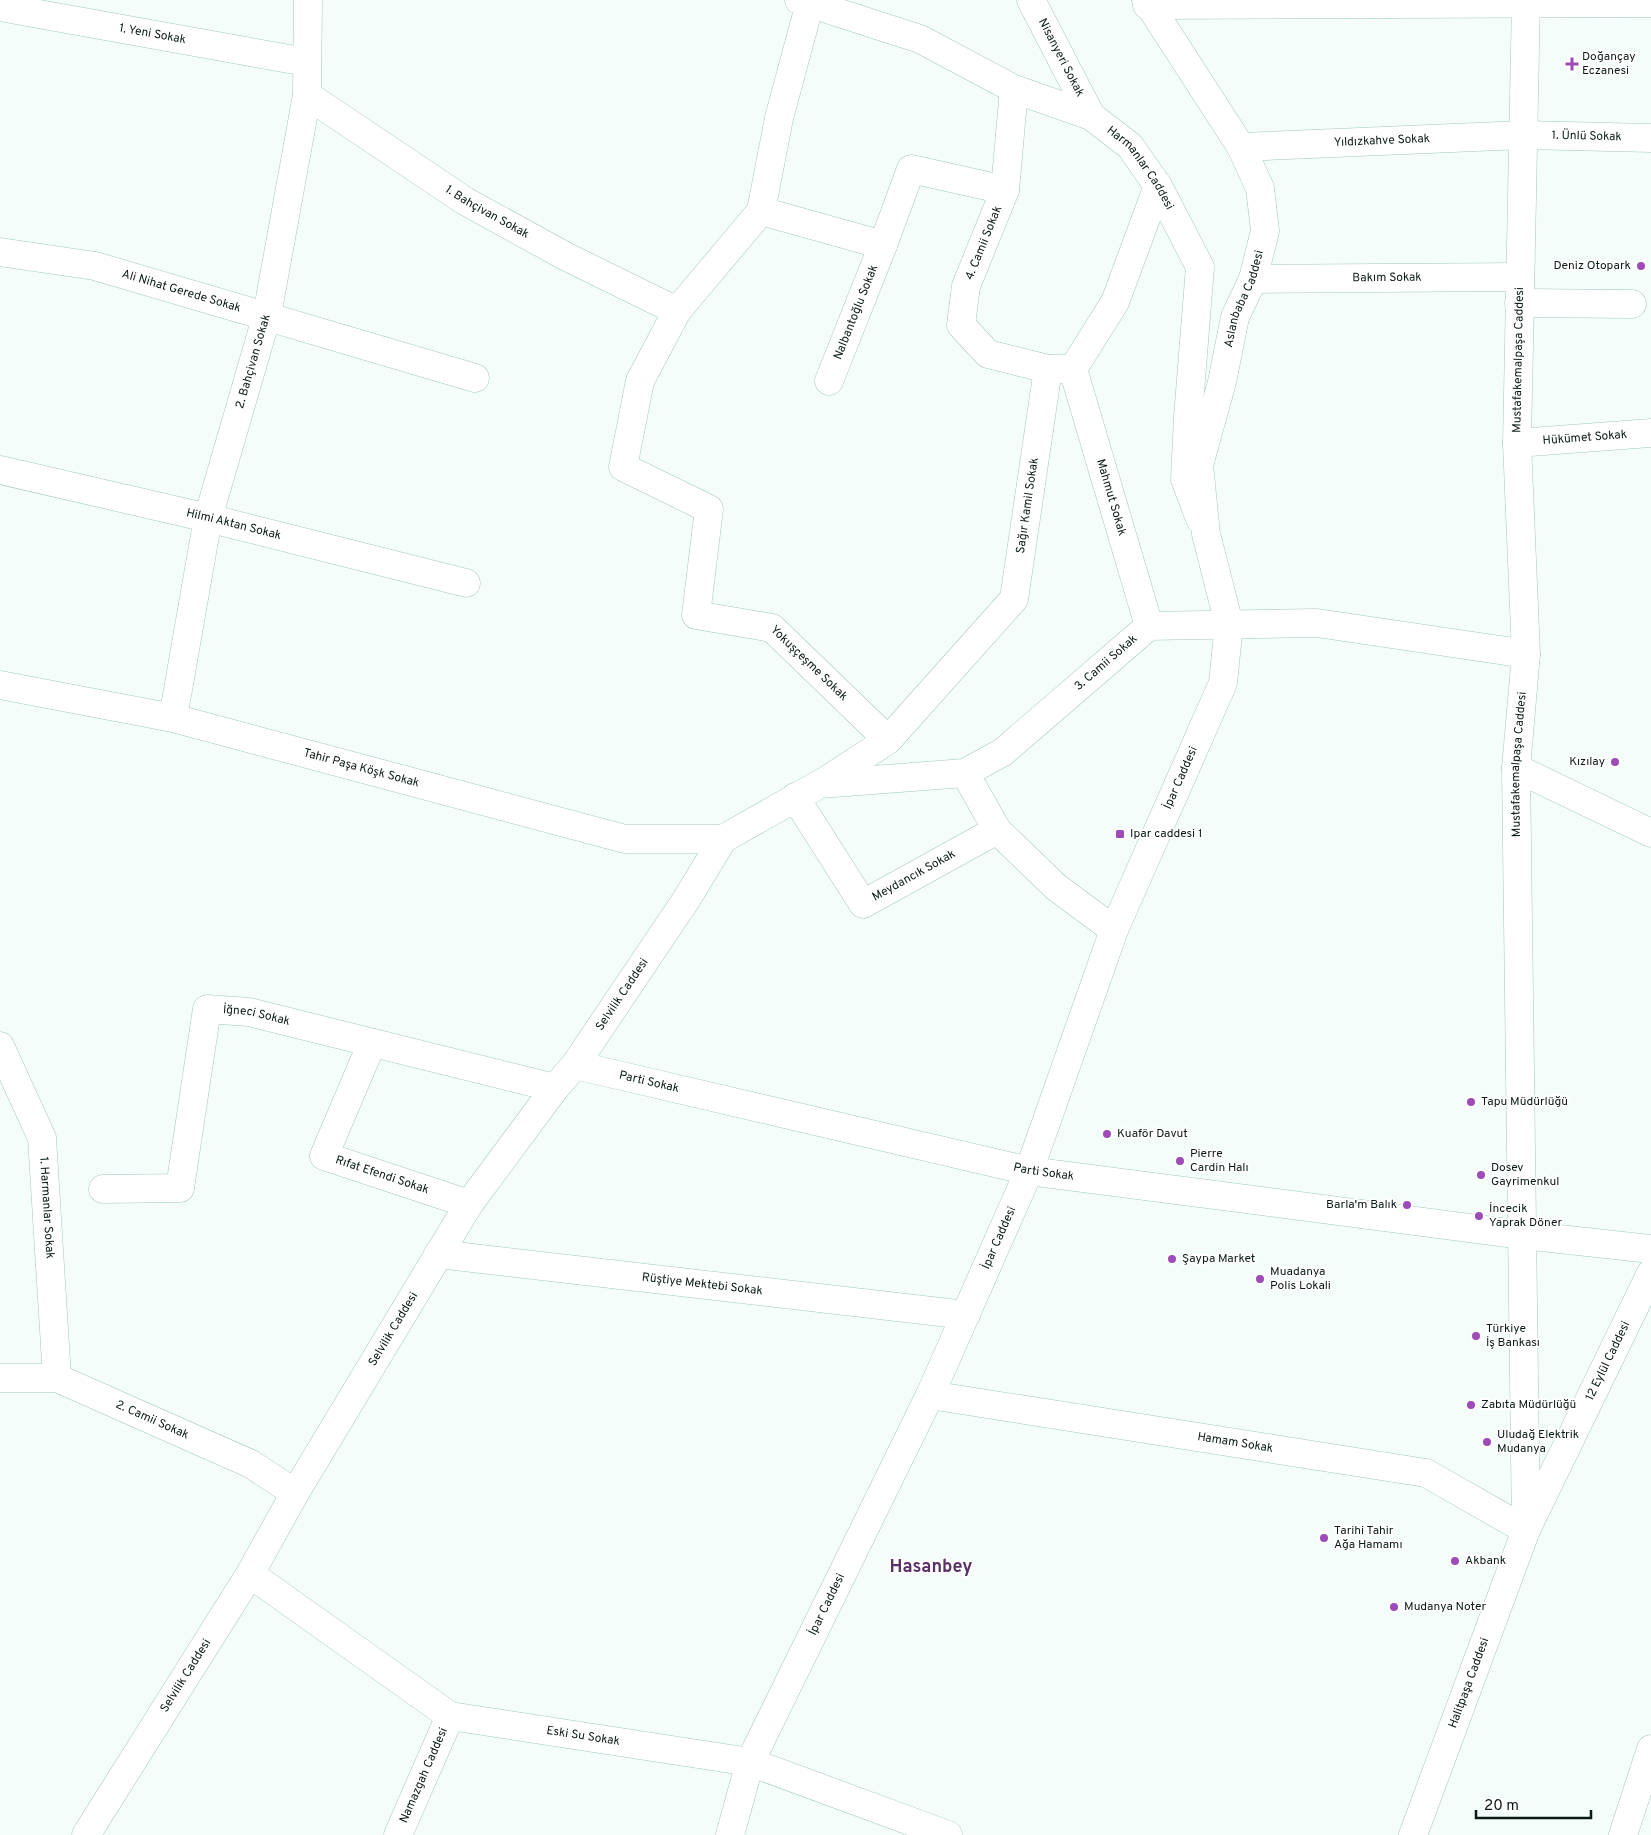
<svg xmlns="http://www.w3.org/2000/svg" width="1651" height="1835" viewBox="0 0 1651 1835" font-family="Overpass,sans-serif">
<style>
.lines{fill:none;stroke-linecap:round;stroke-linejoin:round}
.minor-casing{stroke:#a1c9bb;stroke-width:29}
.major-casing{stroke:#a1c9bb;stroke-width:29}
.minor{stroke:#fff;stroke-width:28}
.major{stroke:#fff;stroke-width:28}
.poi-dot{fill:#9e4ab8;stroke:#fff;stroke-width:2}
.labels{text-anchor:middle;dominant-baseline:central;stroke-width:4;stroke-linejoin:round;paint-order:stroke}
.street-label{font-size:12px;fill:#0b1a15;stroke:#fff}
.poi-label{font-size:12px;fill:#0b1a15;stroke:#fff;text-anchor:start}
.district-label{font-size:18px;font-weight:bold;fill:#5a3268;stroke:#fff}
</style>
<rect width="100%" height="100%" fill="#f5fdfa"/>
<g class="lines">
<defs>
<g id="minor">
<path id="s1" d="M 799,0 L 920,39 L 1014,89 L 1091,116 L 1130,146 L 1158,186 L 1200,267 L 1188,417 L 1185,479 L 1200,519"/>
<path id="s2" d="M 1031,0 L 1091,116"/>
<path id="s3" d="M 810,3 L 779,118 L 761,211 L 677,311 L 640,381 L 623,467 L 709,509 L 696,615 L 772,628 L 888,740"/>
<path d="M 1147,5 L 1651,3"/>
<path id="s4" d="M 0,7 L 306,62"/>
<path d="M 1014,89 L 1005,190 L 966,286 L 961,325 L 988,354 L 1048,369"/>
<path id="s5" d="M 307,95 L 465,201 L 565,256 L 677,311"/>
<path id="s6" d="M 1241,147 L 1523,135 L 1651,138"/>
<path d="M 761,211 L 883,245 L 911,169 L 1005,190"/>
<path id="s7" d="M 0,252 L 95,266 L 475,378"/>
<path id="s8" d="M 1253,279 L 1520,277"/>
<path d="M 1519,303 L 1632,304"/>
<path id="s9" d="M 1073,369 L 1149,626"/>
<path id="s10" d="M 829,381 L 883,245"/>
<path id="s11" d="M 1517,443 L 1651,433"/>
<path id="s12" d="M 0,470 L 208,518 L 466,583"/>
<path id="s13" d="M 0,685 L 173,718 L 625,839 L 723,839"/>
<path id="s14" d="M 173,718 L 208,518 L 267,315 L 307,95 L 308,0"/>
<path d="M 1516,768 L 1651,833"/>
<path d="M 965,773 L 997,830 L 1056,887 L 1114,930"/>
<path id="s15" d="M 824,782 L 888,740 L 1014,599 L 1048,369 L 1073,369 L 1115,302 L 1158,186"/>
<path id="s16" d="M 795,797 L 863,904 L 997,830"/>
<path id="s17" d="M 372,1043 L 324,1156 L 469,1204"/>
<path id="s18" d="M 0,1046 L 42,1138 L 57,1378"/>
<path id="s19" d="M 575,1065 L 1029,1171 L 1523,1235 L 1651,1249"/>
<path id="s20" d="M 103,1189 L 180,1188 L 207,1009 L 249,1012 L 555,1088"/>
<path id="s21" d="M 438,1254 L 966,1315"/>
<path id="s22" d="M 0,1378 L 57,1378 L 251,1464 L 295,1493"/>
<path id="s23" d="M 930,1395 L 1426,1473 L 1526,1530 L 1651,1273"/>
<path id="s24" d="M 250,1574 L 450,1716 L 750,1762 L 948,1835"/>
<path id="s25" d="M 86,1835 L 250,1574 L 295,1493 L 469,1204 L 555,1088 L 575,1065 L 686,900 L 723,839 L 820,784 L 965,773 L 1003,752 L 1149,626 L 1317,623 L 1526,654"/>
<path id="s26" d="M 398,1835 L 450,1716"/>
<path d="M 1623,1835 L 1651,1749"/>
</g>
<g id="major">
<path id="s27" d="M 730,1835 L 750,1762 L 930,1395 L 1029,1171 L 1114,930 L 1223,683 L 1229,624 L 1206,534 L 1199,465 L 1222,382 L 1235,317 L 1253,279 L 1265,231 L 1260,188 L 1241,147 L 1146,0"/>
<path id="s28" d="M 1413,1835 L 1526,1530 L 1516,768 L 1526,654 L 1517,443 L 1526,0"/>
</g>
</defs>
<use href="#minor" class="minor-casing"/>
<use href="#major" class="major-casing"/>
<use href="#minor" class="minor"/>
<use href="#major" class="major"/>
</g>
<g class="poi-dot">
<path d="M1569.5 56.5h5v5h5v5h-5v5h-5v-5h-5v-5h5z"/>
<circle cx="1641" cy="266" r="5"/>
<circle cx="1615" cy="762" r="5"/>
<rect x="1115" y="829" width="10" height="10" rx="2.5"/>
<circle cx="1471" cy="1102" r="5"/>
<circle cx="1107" cy="1134" r="5"/>
<circle cx="1180" cy="1161" r="5"/>
<circle cx="1481" cy="1175" r="5"/>
<circle cx="1407" cy="1205" r="5"/>
<circle cx="1479" cy="1216" r="5"/>
<circle cx="1172" cy="1259" r="5"/>
<circle cx="1260" cy="1279" r="5"/>
<circle cx="1476" cy="1336" r="5"/>
<circle cx="1471" cy="1405" r="5"/>
<circle cx="1487" cy="1442" r="5"/>
<circle cx="1324" cy="1538" r="5"/>
<circle cx="1455" cy="1561" r="5"/>
<circle cx="1394" cy="1607" r="5"/>
</g>
<g class="labels">
<g class="street-label">
<text stroke="none"><textPath href="#s4" startOffset="155">1. Yeni Sokak</textPath></text>
<text stroke="none"><textPath href="#s2" startOffset="65">Nisanyeri Sokak</textPath></text>
<text stroke="none"><textPath href="#s6" startOffset="346">1. Ünlü Sokak</textPath></text>
<text stroke="none"><textPath href="#s6" startOffset="141">Yıldızkahve Sokak</textPath></text>
<text stroke="none"><textPath href="#s1" startOffset="388">Harmanlar Caddesi</textPath></text>
<text stroke="none"><textPath href="#s5" startOffset="215">1. Bahçivan Sokak</textPath></text>
<text transform="translate(984 243) rotate(-68)">4. Camii Sokak</text>
<text stroke="none"><textPath href="#s8" startOffset="134">Bakım Sokak</textPath></text>
<text stroke="none"><textPath href="#s7" startOffset="186">Ali Nihat Gerede Sokak</textPath></text>
<text stroke="none"><textPath href="#s27" startOffset="1649">Aslanbaba Caddesi</textPath></text>
<text stroke="none"><textPath href="#s10" startOffset="74">Nalbantoğlu Sokak</textPath></text>
<text stroke="none"><textPath href="#s28" startOffset="1496">Mustafakemalpaşa Caddesi</textPath></text>
<text stroke="none"><textPath href="#s14" startOffset="366">2. Bahçivan Sokak</textPath></text>
<text stroke="none"><textPath href="#s11" startOffset="68">Hükümet Sokak</textPath></text>
<text stroke="none"><textPath href="#s9" startOffset="134">Mahmut Sokak</textPath></text>
<text stroke="none"><textPath href="#s15" startOffset="360">Sağır Kamil Sokak</textPath></text>
<text stroke="none"><textPath href="#s12" startOffset="240">Hilmi Aktan Sokak</textPath></text>
<text stroke="none"><textPath href="#s25" startOffset="1620">3. Camii Sokak</textPath></text>
<text stroke="none"><textPath href="#s3" startOffset="842">Yokuşçeşme Sokak</textPath></text>
<text stroke="none"><textPath href="#s28" startOffset="1091">Mustafakemalpaşa Caddesi</textPath></text>
<text stroke="none"><textPath href="#s13" startOffset="371">Tahir Paşa Köşk Sokak</textPath></text>
<text stroke="none"><textPath href="#s27" startOffset="1151">İpar Caddesi</textPath></text>
<text stroke="none"><textPath href="#s16" startOffset="185">Meydancık Sokak</textPath></text>
<text stroke="none"><textPath href="#s25" startOffset="998">Selvilik Caddesi</textPath></text>
<text stroke="none"><textPath href="#s20" startOffset="308">İğneci Sokak</textPath></text>
<text stroke="none"><textPath href="#s19" startOffset="76">Parti Sokak</textPath></text>
<text stroke="none"><textPath href="#s19" startOffset="481">Parti Sokak</textPath></text>
<text stroke="none"><textPath href="#s17" startOffset="184">Rıfat Efendi Sokak</textPath></text>
<text stroke="none"><textPath href="#s18" startOffset="171">1. Harmanlar Sokak</textPath></text>
<text stroke="none"><textPath href="#s27" startOffset="656">İpar Caddesi</textPath></text>
<text stroke="none"><textPath href="#s21" startOffset="266">Rüştiye Mektebi Sokak</textPath></text>
<text stroke="none"><textPath href="#s25" startOffset="592">Selvilik Caddesi</textPath></text>
<text stroke="none"><textPath href="#s23" startOffset="805">12 Eylül Caddesi</textPath></text>
<text stroke="none"><textPath href="#s22" startOffset="161">2. Camii Sokak</textPath></text>
<text stroke="none"><textPath href="#s23" startOffset="309">Hamam Sokak</textPath></text>
<text stroke="none"><textPath href="#s27" startOffset="251">İpar Caddesi</textPath></text>
<text stroke="none"><textPath href="#s25" startOffset="188">Selvilik Caddesi</textPath></text>
<text stroke="none"><textPath href="#s28" startOffset="162">Halitpaşa Caddesi</textPath></text>
<text stroke="none"><textPath href="#s24" startOffset="380">Eski Su Sokak</textPath></text>
<text stroke="none"><textPath href="#s26" startOffset="65">Namazgah Caddesi</textPath></text>
</g>
<g class="poi-label">
<text x="1582" y="57">Doğançay<tspan x="1582" dy="14">Eczanesi</tspan></text>
<text x="1631" y="266" text-anchor="end">Deniz Otopark</text>
<text x="1605" y="762" text-anchor="end">Kızılay</text>
<text x="1130" y="834">Ipar caddesi 1</text>
<text x="1481" y="1102">Tapu Müdürlüğü</text>
<text x="1117" y="1134">Kuaför Davut</text>
<text x="1190" y="1154">Pierre<tspan x="1190" dy="14">Cardin Halı</tspan></text>
<text x="1491" y="1168">Dosev<tspan x="1491" dy="14">Gayrimenkul</tspan></text>
<text x="1397" y="1205" text-anchor="end">Barla'm Balık</text>
<text x="1489" y="1209">İncecik<tspan x="1489" dy="14">Yaprak Döner</tspan></text>
<text x="1182" y="1259">Şaypa Market</text>
<text x="1270" y="1272">Muadanya<tspan x="1270" dy="14">Polis Lokali</tspan></text>
<text x="1486" y="1329">Türkiye<tspan x="1486" dy="14">İş Bankası</tspan></text>
<text x="1481" y="1405">Zabıta Müdürlüğü</text>
<text x="1497" y="1435">Uludağ Elektrik<tspan x="1497" dy="14">Mudanya</tspan></text>
<text x="1334" y="1531">Tarihi Tahir<tspan x="1334" dy="14">Ağa Hamamı</tspan></text>
<text x="1465" y="1561">Akbank</text>
<text x="1404" y="1607">Mudanya Noter</text>
</g>
<g class="district-label">
<text x="931" y="1567">Hasanbey</text>
</g>
</g>
<path d="M1476 1810v8h115v-8" fill="none" stroke="#0b1a15" stroke-width="2.5"/>
<text x="1484" y="1810" font-size="15" fill="#0b1a15" stroke="#ffffff" stroke-width="4" paint-order="stroke">20 m</text>
</svg>
